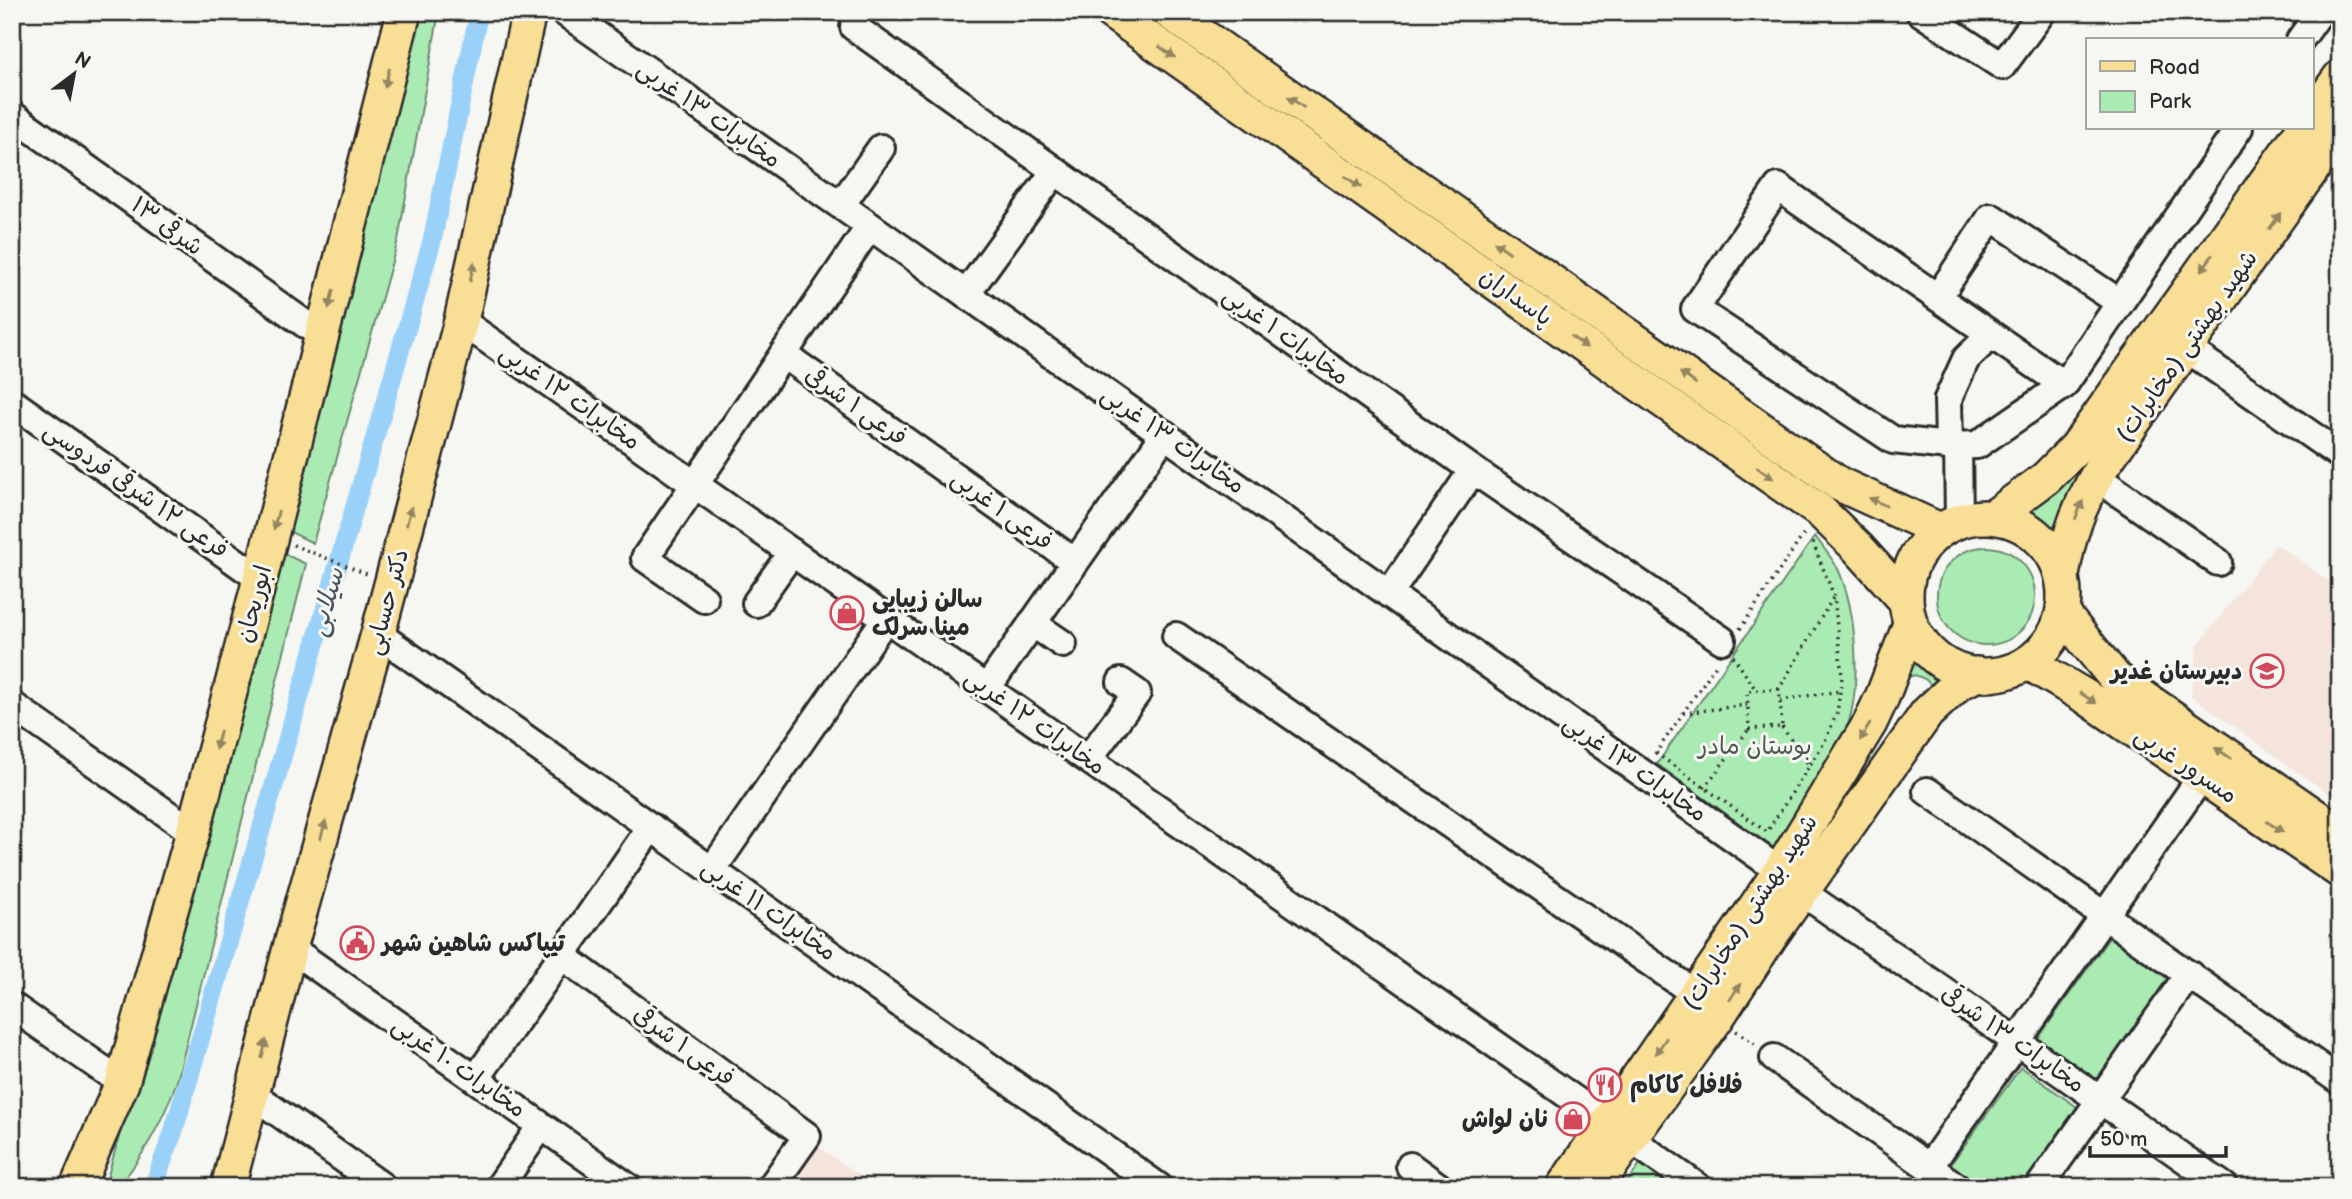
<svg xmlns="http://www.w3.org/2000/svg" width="2352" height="1199" viewBox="0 0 2352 1199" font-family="'Balsamiq Sans','Playpen Sans Arabic',sans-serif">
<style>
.built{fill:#f5e4dc}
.green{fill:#aaebb4;stroke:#6a8b70;stroke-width:2}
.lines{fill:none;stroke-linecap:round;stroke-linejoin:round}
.canal{stroke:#9ad1f9;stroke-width:19}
.minor-casing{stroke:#2b2b2b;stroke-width:32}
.major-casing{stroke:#2b2b2b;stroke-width:38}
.path{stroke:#2b2b2b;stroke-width:3.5;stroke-dasharray:2 5;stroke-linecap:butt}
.minor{stroke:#f6f6f2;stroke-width:26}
.major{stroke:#f9df96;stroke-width:33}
.oneway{fill:#928560}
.labels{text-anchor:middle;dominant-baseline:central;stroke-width:6;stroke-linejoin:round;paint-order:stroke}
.street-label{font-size:24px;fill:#2b2b2b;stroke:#f6f6f2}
.poi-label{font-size:24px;font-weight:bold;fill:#2b2b2b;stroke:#f6f6f2;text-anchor:start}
.park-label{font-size:24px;fill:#4b5b4d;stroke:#f6f6f2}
.water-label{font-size:26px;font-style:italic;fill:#47545e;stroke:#f6f6f2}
</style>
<rect width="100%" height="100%" fill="#f6f6f2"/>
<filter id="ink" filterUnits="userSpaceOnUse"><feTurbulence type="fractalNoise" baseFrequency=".0143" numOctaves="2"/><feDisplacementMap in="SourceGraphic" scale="14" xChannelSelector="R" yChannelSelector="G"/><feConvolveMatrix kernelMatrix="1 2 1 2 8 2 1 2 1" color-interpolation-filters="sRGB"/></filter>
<g filter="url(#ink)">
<g class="built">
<path d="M 2276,544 L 2340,589 L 2340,780 L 2329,794 L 2191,696 L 2198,645 Z"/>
<path d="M 819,1147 L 877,1187 L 791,1187 Z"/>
</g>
<g class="green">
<path d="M 415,12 L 439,12 L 398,240 L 313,543 L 286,530 L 340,334 Z"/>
<path d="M 2095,447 L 2058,543 L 2042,527 L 2020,516 Z"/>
<path d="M 1815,536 C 1822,546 1831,557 1837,567 C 1857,608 1863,693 1844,735 C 1824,774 1799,812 1777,851 L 1657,764 Z"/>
<circle cx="1986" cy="596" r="49"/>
<path d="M 278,551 L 306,564 L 177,1081 C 163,1121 145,1154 118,1187 L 105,1186 L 209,820 Z"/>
<path d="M 1914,651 C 1921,665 1928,672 1944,675 L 1935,689 L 1925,679 L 1915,675 L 1899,680 Z"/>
<path d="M 2111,935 L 2172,977 L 2098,1083 L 2037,1040 Z"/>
<path d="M 2021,1067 L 2081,1110 L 2026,1187 L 1974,1187 L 1948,1168 Z"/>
<path d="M 1640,1164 L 1673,1187 L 1624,1187 Z"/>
</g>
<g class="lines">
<path class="canal" d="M 153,1187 L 173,1133 L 432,241 L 479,12"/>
<defs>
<g id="minor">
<path d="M 564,12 L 870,226 L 1780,871"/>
<path d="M 1920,12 L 2002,66 L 2042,12"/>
<path d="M 854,27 L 1473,470 L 1722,640"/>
<path d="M 2300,40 L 2320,12"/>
<path d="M 12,115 L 322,336"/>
<path d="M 841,205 L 881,148"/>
<path d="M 966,294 L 1055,171"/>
<path d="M 1938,297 L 1991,217 L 2119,302"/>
<path d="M 461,321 L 1608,1123"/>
<path d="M 1991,335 L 1966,359 L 1948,399 L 1949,446 L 1977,445 L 2064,385 L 2239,128"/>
<path d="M 2186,348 L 2340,455"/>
<path d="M 783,354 L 1075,562"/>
<path d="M 12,402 L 260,579"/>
<path d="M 1958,445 L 1959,521"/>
<path d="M 1949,446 L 1893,440 L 1695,309 L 1778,187 L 2064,385"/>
<path d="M 2096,477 L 2218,562"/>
<path d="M 1389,594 L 1473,470"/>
<path d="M 704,599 L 645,558 L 870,226"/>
<path d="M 756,603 L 792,552"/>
<path d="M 1032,623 L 1063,644"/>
<path d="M 378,634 L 1159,1187"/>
<path d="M 1176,636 L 1696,994"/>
<path d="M 987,688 L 1165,434"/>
<path d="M 12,705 L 193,832"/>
<path d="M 1088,759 L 1137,693 L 1121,682"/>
<path d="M 1927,791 L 2340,1081"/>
<path d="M 712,870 L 886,618"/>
<path d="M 1802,892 L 2225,1187"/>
<path d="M 290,948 L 628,1187"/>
<path d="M 561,955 L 807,1136 L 771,1187"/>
<path d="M 12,1006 L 122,1083"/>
<path d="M 1774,1058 L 1957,1187"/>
<path d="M 476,1079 L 651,827"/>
<path d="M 252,1094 L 383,1187"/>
<path d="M 1629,1138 L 1698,1187"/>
<path d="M 1410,1166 L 1439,1187"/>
<path d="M 1929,1167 L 2202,776"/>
<path d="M 499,1187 L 541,1126"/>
<path d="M 2039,1187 L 2189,974"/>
</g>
<g id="major">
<path d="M 1111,12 L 1821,512 L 1858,548 L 1905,600"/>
<path d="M 1169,12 L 1839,484 L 1940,530"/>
<path d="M 2312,116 L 2340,77"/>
<circle cx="1985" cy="596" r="79"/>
<path d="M 1993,517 L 2046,478 L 2076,448 L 2304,128"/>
<path d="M 2062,576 C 2069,531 2079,507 2101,468 L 2340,130"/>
<path d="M 2063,614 L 2115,678 L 2340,833"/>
<path d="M 2029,663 L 2086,697 L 2340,871"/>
<path d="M 77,1187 L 122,1083 L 193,832 L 260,579 L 404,12"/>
<path d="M 228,1187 L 290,948 L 378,634 L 461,321 L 529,12"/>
<path d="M 1563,1187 L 1780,871 L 1870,723 L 1883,695 L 1910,624"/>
<path d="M 1595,1187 L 1717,1018 L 1770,937 L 1927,713 L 1958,684 L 1977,674"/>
</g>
</defs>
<use href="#minor" class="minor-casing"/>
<use href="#major" class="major-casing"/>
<g class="path">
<path d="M 293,545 L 367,574"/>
<path d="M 1740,629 L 1806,531"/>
<path d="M 1733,656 L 1756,690"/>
<path d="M 1779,689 L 1747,691 L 1749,729 L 1782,727 L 1779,689 L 1834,596"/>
<path d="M 1780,700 L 1840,691"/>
<path d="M 1683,713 L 1747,705"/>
<path d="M 1782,727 L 1809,765"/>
<path d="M 1656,753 L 1767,832 L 1824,743 L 1837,713 L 1842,677 L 1834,596 L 1811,538"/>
<path d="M 1655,754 L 1718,662"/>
<path d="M 1704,788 L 1749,729"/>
<path d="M 1736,1031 L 1759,1047"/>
</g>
<use href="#minor" class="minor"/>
<use href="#major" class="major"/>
</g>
<defs><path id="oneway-solid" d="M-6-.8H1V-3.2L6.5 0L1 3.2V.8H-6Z" transform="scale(1.75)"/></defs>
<g class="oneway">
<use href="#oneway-solid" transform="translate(1167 52) rotate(35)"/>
<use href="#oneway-solid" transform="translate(387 78) rotate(104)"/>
<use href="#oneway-solid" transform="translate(1296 102) rotate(-145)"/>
<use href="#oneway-solid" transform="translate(1353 182) rotate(35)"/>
<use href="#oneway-solid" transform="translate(2275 221) rotate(-55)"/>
<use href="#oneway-solid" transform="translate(1502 247) rotate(-145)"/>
<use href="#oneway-solid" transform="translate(2207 263) rotate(125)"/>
<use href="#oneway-solid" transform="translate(472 272) rotate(-78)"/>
<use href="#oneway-solid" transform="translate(331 299) rotate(104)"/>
<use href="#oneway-solid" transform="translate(1579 342) rotate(35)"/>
<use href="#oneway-solid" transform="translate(1688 378) rotate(-145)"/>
<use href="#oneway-solid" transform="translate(1765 473) rotate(35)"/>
<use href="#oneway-solid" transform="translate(1878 502) rotate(-155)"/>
<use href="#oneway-solid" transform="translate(2079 510) rotate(-68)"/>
<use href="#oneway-solid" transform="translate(409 516) rotate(-75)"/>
<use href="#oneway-solid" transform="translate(276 520) rotate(104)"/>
<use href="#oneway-solid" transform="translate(2088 698) rotate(33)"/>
<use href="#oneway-solid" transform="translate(1865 732) rotate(121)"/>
<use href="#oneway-solid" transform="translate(218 740) rotate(105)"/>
<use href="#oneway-solid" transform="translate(2223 753) rotate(-146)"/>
<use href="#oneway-solid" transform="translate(2275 827) rotate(34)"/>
<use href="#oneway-solid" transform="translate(323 830) rotate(-74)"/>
<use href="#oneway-solid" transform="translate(1735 992) rotate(-57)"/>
<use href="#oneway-solid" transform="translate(1661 1046) rotate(124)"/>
<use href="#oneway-solid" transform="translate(264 1049) rotate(-76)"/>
</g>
</g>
<defs>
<symbol id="shop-ring" viewBox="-11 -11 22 22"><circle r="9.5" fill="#f6f6f2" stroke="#d1495b" stroke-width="1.5"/><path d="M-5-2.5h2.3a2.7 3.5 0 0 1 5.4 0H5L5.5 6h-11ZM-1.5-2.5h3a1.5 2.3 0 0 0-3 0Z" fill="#d1495b"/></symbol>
<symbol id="school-ring" viewBox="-11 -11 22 22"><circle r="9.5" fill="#f6f6f2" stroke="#d1495b" stroke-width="1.5"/><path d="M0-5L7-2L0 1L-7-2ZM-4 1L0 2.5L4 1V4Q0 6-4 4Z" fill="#d1495b"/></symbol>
<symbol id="civic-ring" viewBox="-11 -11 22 22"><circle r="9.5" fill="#f6f6f2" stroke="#d1495b" stroke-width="1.5"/><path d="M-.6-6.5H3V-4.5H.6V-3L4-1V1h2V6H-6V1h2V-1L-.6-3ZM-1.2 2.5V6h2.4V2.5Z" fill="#d1495b"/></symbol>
<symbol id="restaurant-ring" viewBox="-11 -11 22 22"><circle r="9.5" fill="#f6f6f2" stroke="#d1495b" stroke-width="1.5"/><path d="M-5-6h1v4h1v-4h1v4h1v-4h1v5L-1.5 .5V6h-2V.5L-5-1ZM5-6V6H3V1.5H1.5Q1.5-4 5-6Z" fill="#d1495b"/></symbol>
</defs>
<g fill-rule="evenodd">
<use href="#shop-ring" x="828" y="594" width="38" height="38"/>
<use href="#school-ring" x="2248" y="652" width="38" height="38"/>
<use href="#civic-ring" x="338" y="924" width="38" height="38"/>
<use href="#restaurant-ring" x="1586" y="1066" width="38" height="38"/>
<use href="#shop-ring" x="1554" y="1100" width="38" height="38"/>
</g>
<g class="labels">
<g class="street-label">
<text transform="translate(709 114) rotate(35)">مخابرات ۱۳ غربی</text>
<text transform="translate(167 226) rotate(36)">۱۳ شرقی</text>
<text transform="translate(1516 297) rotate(35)">پاسداران</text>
<text transform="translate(1286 336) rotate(36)">مخابرات ۱ غربی</text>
<text transform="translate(2187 346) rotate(-55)">شهید بهشتی (مخابرات)</text>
<text transform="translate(570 397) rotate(35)">مخابرات ۱۲ غربی</text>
<text transform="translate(856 406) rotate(35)">فرعی ۱ شرقی</text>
<text transform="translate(1173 440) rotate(35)">مخابرات ۱۳ غربی</text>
<text transform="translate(136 490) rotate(35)">فرعی ۱۲ شرقی فردوسی</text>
<text transform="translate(1002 510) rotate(36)">فرعی ۱ غربی</text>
<text transform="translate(387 602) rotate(-75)">دکتر حسابی</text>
<text transform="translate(254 604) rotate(-75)">ابوریحان</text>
<text transform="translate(1035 722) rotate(35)">مخابرات ۱۲ غربی</text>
<text transform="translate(2186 765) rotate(34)">مسرور غربی</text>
<text transform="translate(1635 768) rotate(35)">مخابرات ۱۳ غربی</text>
<text transform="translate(769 910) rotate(35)">مخابرات ۱۱ غربی</text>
<text transform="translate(1750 912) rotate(-57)">شهید بهشتی (مخابرات)</text>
<text transform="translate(2013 1039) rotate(35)">مخابرات ۱۳ شرقی</text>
<text transform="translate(684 1046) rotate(36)">فرعی ۱ شرقی</text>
<text transform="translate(459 1067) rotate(35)">مخابرات ۱۰ غربی</text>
</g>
<g class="poi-label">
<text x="872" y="599">سالن زیبایی<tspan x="872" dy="28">مینا سرلک</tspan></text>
<text x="2242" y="671" text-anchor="end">دبیرستان غدیر</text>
<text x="382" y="943">تیپاکس شاهین شهر</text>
<text x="1630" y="1085">فلافل کاکام</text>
<text x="1548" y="1119" text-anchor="end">نان لواش</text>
</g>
<g class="park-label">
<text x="1755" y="746">بوستان مادر</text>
</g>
<g class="water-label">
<text transform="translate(327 602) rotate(-74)">سیلابی</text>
</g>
</g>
<rect width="2352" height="1199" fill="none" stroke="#f6f6f2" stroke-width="42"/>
<rect x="21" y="21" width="2310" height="1157" fill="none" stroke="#2b2b2b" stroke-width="2.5" filter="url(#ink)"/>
<rect x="2086" y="38" width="228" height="91" fill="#f6f6f2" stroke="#a5a5a2" stroke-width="2"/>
<rect x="2100" y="61" width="35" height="10" fill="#f9df96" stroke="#a5a5a2" stroke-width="2"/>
<text x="2149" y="74" font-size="21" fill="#2b2b2b">Road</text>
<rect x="2100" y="91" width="35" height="21" fill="#aaebb4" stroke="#a5a5a2" stroke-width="2"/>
<text x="2149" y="108" font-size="21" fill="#2b2b2b">Park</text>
<g transform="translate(74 74) rotate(32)" stroke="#f6f6f2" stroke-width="5" paint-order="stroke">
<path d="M0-5L12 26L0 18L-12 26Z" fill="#2b2b2b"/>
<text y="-10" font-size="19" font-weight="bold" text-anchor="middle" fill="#2b2b2b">N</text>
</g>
<path d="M2090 1146v10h136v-10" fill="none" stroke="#2b2b2b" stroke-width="3.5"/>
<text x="2100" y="1146" font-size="21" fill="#2b2b2b" stroke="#f6f6f2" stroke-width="5" paint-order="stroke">50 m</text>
</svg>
